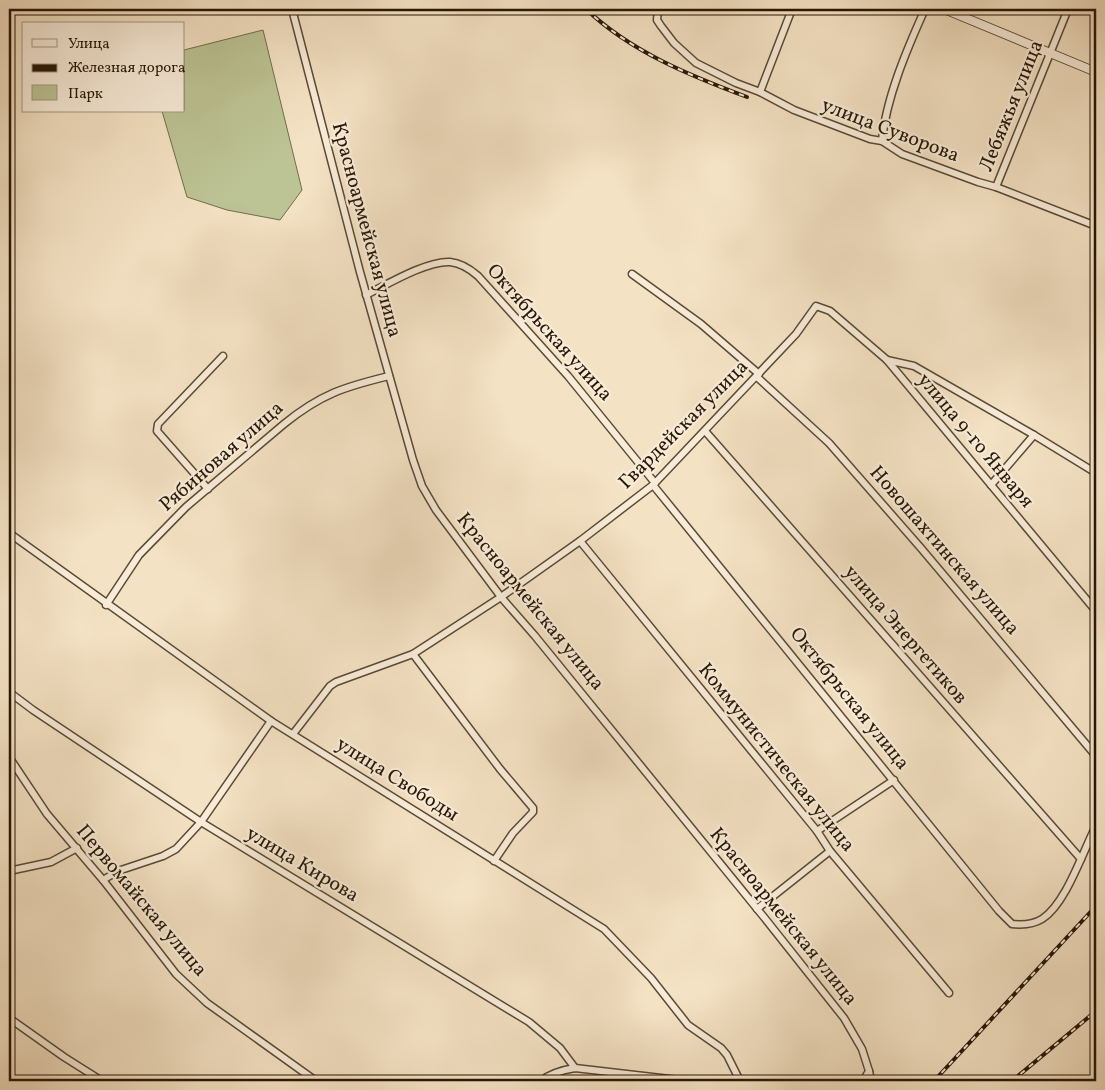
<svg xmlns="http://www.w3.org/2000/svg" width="1105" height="1090" viewBox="0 0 1105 1090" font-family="Vollkorn,serif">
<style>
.green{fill:#bcc394;stroke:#716d4c}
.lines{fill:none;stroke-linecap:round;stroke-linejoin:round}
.minor-casing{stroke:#5a4a34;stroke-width:9}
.tertiary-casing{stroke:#5a4a34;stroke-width:10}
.minor{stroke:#f8ecd9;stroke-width:6}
.tertiary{stroke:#f8ecd9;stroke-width:8}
.rail-casing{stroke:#261704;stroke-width:4}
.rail{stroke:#f8ecd9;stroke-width:2;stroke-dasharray:5.5;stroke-linecap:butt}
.labels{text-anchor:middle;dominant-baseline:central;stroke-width:4.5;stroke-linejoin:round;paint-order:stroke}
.street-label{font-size:20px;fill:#261704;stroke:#f8ecd9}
</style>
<rect width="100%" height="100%" fill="#f4e2c4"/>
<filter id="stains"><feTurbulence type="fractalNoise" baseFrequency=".004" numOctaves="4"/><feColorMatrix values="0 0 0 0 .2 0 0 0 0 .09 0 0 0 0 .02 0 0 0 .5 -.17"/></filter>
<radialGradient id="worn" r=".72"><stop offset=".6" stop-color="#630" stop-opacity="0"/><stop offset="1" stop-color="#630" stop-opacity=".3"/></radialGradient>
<path class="green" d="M 263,30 L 302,190 L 280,220 L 227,210 L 187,197 L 162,111 L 184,111 L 184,50 Z"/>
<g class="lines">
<defs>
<g id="minor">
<path d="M 292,9 L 360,272 L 413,460 L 422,486 L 436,510 L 501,597 L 535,636 L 763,916 L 844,1018 L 862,1049 L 869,1071 L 863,1081"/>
<path d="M 658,9 L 657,20 L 661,26 L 674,43 L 696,63 L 736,83 L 760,92 L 794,110 L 870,139 L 882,141 L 902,154 L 978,182 L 996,187 L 1096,226"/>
<path d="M 760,92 L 792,9"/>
<path d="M 882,141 C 886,98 907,49 925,9"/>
<path d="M 996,187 L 1068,9"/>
<path d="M 632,274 L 701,324 L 759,374"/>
<path d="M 366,295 C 388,284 426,261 450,262 C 461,263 470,269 478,276 L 568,376 L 655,483"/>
<path d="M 887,360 L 914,366 L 1034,435 L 1096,473"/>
<path d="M 757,377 L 829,443 L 920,547 L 1096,756"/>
<path d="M 705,431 L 1081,859"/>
<path d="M 653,485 L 999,911 L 1012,924 C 1022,925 1034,924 1042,919 C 1066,904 1083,851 1096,826"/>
<path d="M 991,485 L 1034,435"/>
<path d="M 208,489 L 157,431 L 158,424 L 223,356"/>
<path d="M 9,533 L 271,721 L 604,929 L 651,978 L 688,1025 L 721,1048 L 727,1055 L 740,1081"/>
<path d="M 580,541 L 817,831 L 830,851 L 949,993"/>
<path d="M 106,605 L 139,555 L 186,507 L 284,424 C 321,394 344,387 389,376"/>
<path d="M 413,654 L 500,769 L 533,808 L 533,812 L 513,833 L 494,861"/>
<path d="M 9,692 L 33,710 L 201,822 L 529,1022 L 560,1048 L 575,1068"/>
<path d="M 293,734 L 330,686 L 336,682 L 413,654 L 501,597 L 580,541 L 653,485 L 796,334 L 816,306 L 830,311 L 887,360 L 1096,611"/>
<path d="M 9,757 L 47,814 L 103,880 L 176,974 L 207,1003 L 316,1081"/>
<path d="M 817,831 L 894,780"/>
<path d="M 9,871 L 51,862 L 77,848"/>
<path d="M 103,880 L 118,871 L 163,856 L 176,849 L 201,822 L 271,721"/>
<path d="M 757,909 L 830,851"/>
<path d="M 9,1018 L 64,1057 L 102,1081"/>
<path d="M 869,1071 L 871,1081"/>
<path d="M 541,1081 C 551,1073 562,1070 575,1068 L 687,1081"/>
</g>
<path id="tertiary" d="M 944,9 L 1096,72"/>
</defs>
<use href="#minor" class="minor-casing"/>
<use href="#tertiary" class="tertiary-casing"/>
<use href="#minor" class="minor"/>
<use href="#tertiary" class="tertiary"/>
<defs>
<g id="rail">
<path d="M 586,9 C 631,52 691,76 747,97"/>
<path d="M 934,1081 L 1096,906"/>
<path d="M 1012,1081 L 1096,1011"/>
</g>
</defs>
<use href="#rail" class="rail-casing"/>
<use href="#rail" class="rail"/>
</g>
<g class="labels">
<g class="street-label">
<text transform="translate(1012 106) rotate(-68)">Лебяжья улица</text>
<text transform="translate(890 131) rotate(21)">улица Суворова</text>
<text transform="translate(366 230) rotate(75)">Красноармейская улица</text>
<text transform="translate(549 333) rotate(48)">Октябрьская улица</text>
<text transform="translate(684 425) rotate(-45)">Гвардейская улица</text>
<text transform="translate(975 441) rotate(50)">улица 9-го Января</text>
<text transform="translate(222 457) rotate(-41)">Рябиновая улица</text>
<text transform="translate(944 551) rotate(49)">Новошахтинская улица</text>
<text transform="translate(530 602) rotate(51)">Красноармейская улица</text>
<text transform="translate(905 635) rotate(49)">улица Энергетиков</text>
<text transform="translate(849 699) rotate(51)">Октябрьская улица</text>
<text transform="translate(776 758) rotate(51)">Коммунистическая улица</text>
<text transform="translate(397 780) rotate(32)">улица Свободы</text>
<text transform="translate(302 865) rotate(31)">улица Кирова</text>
<text transform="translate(141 901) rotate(50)">Первомайская улица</text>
<text transform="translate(783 917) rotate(51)">Красноармейская улица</text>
</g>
</g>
<rect width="1105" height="1090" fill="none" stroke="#f4e2c4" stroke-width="30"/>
<rect x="10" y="10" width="1085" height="1070" fill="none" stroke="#261704" stroke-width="2.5"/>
<rect x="15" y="15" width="1075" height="1060" fill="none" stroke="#261704"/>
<rect x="22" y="22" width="162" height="90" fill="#f8ecd9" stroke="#a49784"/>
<rect x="32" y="39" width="25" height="8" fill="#f8ecd9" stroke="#a49784"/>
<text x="68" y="48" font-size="15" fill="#261704">Улица</text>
<rect x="32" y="64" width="25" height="8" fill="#261704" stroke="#a49784"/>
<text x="68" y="72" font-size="15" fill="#261704">Железная дорога</text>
<rect x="32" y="85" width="25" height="15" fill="#bcc394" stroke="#a49784"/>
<text x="68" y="98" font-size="15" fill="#261704">Парк</text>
<rect width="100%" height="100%" filter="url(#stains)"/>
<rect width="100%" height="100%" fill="url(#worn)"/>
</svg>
